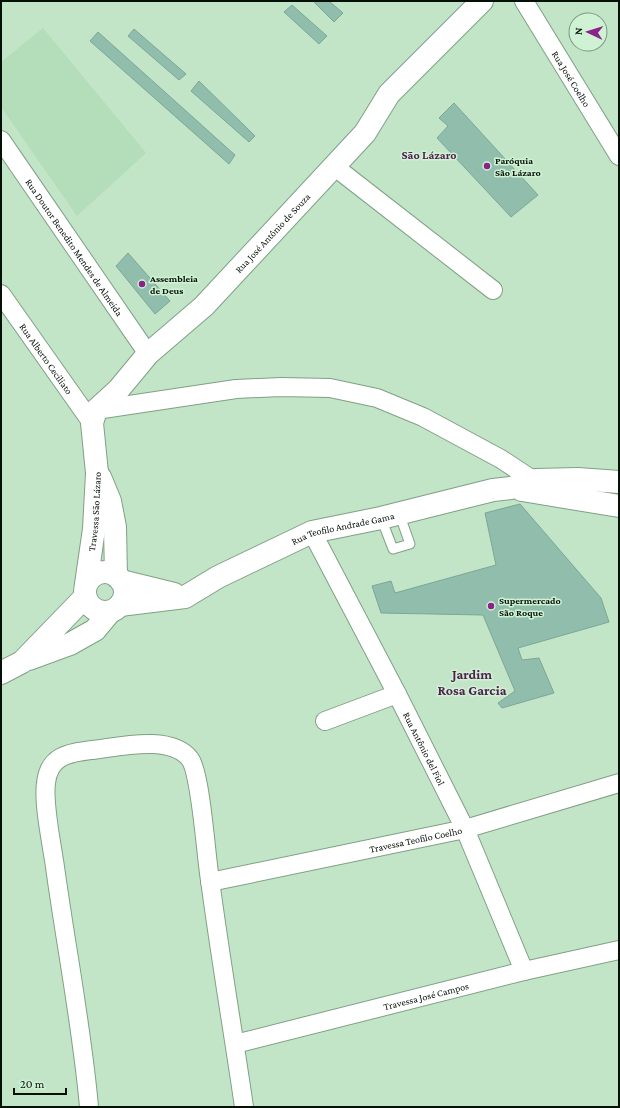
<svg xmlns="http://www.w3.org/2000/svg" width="620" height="1108" viewBox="0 0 620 1108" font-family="'Crimson Pro',serif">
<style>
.built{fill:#b4ddba}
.building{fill:#91beac;stroke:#7ba796}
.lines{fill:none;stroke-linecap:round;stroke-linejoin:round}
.service-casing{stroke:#80a084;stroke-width:11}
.minor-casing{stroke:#80a084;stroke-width:20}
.tertiary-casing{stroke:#80a084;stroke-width:24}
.service{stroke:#fff;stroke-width:9}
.minor{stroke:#fff;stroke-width:18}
.tertiary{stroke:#fff;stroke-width:22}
.poi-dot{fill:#8a2289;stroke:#d0f2d4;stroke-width:1.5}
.labels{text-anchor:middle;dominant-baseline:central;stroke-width:3;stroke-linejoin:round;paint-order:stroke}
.street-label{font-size:10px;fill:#051007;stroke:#d0f2d4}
.poi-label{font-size:10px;font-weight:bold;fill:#051007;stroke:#d0f2d4;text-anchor:start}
.quarter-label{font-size:12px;font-weight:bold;fill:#522050;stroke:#d0f2d4}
.district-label{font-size:14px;font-weight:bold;fill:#522050;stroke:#d0f2d4}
</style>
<rect width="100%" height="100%" fill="#c3e5c7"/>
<path class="built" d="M 43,28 L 146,153 L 77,216 L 1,107 L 1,62 Z"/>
<g class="building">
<path d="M 313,1 L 329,1 L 343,13 L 334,22 Z"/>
<path d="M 292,5 L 327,36 L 319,44 L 284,12 Z"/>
<path d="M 134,29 L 186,74 L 179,80 L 128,36 Z"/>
<path d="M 98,32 L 235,155 L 229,164 L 90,41 Z"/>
<path d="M 199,81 L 255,136 L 249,142 L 191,91 Z"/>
<path d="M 454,103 L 538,195 L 511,217 L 437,138 L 448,126 L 439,118 Z"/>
<path d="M 128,253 L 170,301 L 155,314 L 116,266 Z"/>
<path d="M 520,504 L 601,598 L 609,622 L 518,648 L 522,660 L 539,658 L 554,693 L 502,708 L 498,703 L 515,691 L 483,615 L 381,613 L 372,586 L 391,581 L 395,593 L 496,565 L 485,513 Z"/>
</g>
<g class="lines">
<defs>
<path id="service" d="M 381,518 L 393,549 L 410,544 L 399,513"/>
<g id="minor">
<path id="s1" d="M 524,1 L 619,156"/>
<path id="s2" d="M 1,140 L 148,354"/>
<path d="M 335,167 L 493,290"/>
<path id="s3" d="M 1,294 L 92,423"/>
<path d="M 96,410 L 236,389 L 281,387 L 330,388 L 377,398 L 423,417 L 501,459 L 542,486"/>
<path id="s4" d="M 312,532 L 397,694 L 465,829 L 524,971"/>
<path d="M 325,721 L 397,694"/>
<path id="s5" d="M 210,882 L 465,829 L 619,783"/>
<path id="s6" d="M 235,1044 L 524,971 L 619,950"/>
<path d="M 89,1107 C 82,1027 66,947 55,867 C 52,845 43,804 46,783 C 49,755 69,753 92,750 C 118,747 171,734 190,759 C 201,774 206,857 210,880 C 220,956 233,1031 244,1107"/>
</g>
<g id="tertiary">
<path d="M 100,477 L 110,501 L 115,527 L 116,576"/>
<path d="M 522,490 L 619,506"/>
<circle cx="105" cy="592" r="20"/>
<path d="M 121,581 L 174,594"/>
<path id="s7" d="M 86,584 L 94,529 L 97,473 L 92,423 L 96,410 L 119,389 L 148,354 L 204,306 L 365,133 L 389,94 L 482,1"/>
<path id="s8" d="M 120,605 L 185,597 L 218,577 L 312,532 L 381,518 L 493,490 L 511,488 L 535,480 L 578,479 L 619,482"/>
<path d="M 29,659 L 70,644 L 95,630 L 110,612"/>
<path d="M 1,673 L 22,662 L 85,597"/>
</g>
</defs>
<use href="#service" class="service-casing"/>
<use href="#minor" class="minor-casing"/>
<use href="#tertiary" class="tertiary-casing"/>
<use href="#service" class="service"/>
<use href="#minor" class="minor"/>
<use href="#tertiary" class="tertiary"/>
</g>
<g class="poi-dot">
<circle cx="487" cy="166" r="4"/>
<circle cx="142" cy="284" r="4"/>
<circle cx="491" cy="606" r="4"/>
</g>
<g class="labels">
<g class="street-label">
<text stroke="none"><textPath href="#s1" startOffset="91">Rua José Coelho</textPath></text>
<text stroke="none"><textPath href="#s7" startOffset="426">Rua José Antônio de Souza</textPath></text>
<text stroke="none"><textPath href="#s2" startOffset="130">Rua Doutor Benedito Mendes de Almeida</textPath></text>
<text stroke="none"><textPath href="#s3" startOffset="79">Rua Alberto Ceciliato</textPath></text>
<text stroke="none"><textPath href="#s7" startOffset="73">Travessa São Lázaro</textPath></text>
<text stroke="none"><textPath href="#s8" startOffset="239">Rua Teofilo Andrade Gama</textPath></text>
<text stroke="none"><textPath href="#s4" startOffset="244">Rua Antônio del Fiol</textPath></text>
<text stroke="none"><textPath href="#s5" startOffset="210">Travessa Teofilo Coelho</textPath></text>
<text stroke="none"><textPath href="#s6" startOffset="197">Travessa José Campos</textPath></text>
</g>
<g class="poi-label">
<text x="495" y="160">Paróquia<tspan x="495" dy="12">São Lázaro</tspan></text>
<text x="150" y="278">Assembleia<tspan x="150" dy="12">de Deus</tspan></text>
<text x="499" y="600">Supermercado<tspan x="499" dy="12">São Roque</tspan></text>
</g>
<g class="quarter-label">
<text x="429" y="155">São Lázaro</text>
</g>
<g class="district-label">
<text x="472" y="674">Jardim<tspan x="472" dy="16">Rosa Garcia</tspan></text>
</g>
</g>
<rect width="620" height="1108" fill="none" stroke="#051007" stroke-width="4"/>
<g transform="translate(588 32) rotate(274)"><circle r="19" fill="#d0f2d4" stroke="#7f9882"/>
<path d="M0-3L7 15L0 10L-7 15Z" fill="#8a2289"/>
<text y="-6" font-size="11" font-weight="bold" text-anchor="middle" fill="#051007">N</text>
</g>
<path d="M14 1088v6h52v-6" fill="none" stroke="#051007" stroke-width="2"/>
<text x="20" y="1088" font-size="12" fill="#051007" stroke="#d0f2d4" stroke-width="3" paint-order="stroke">20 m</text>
</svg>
